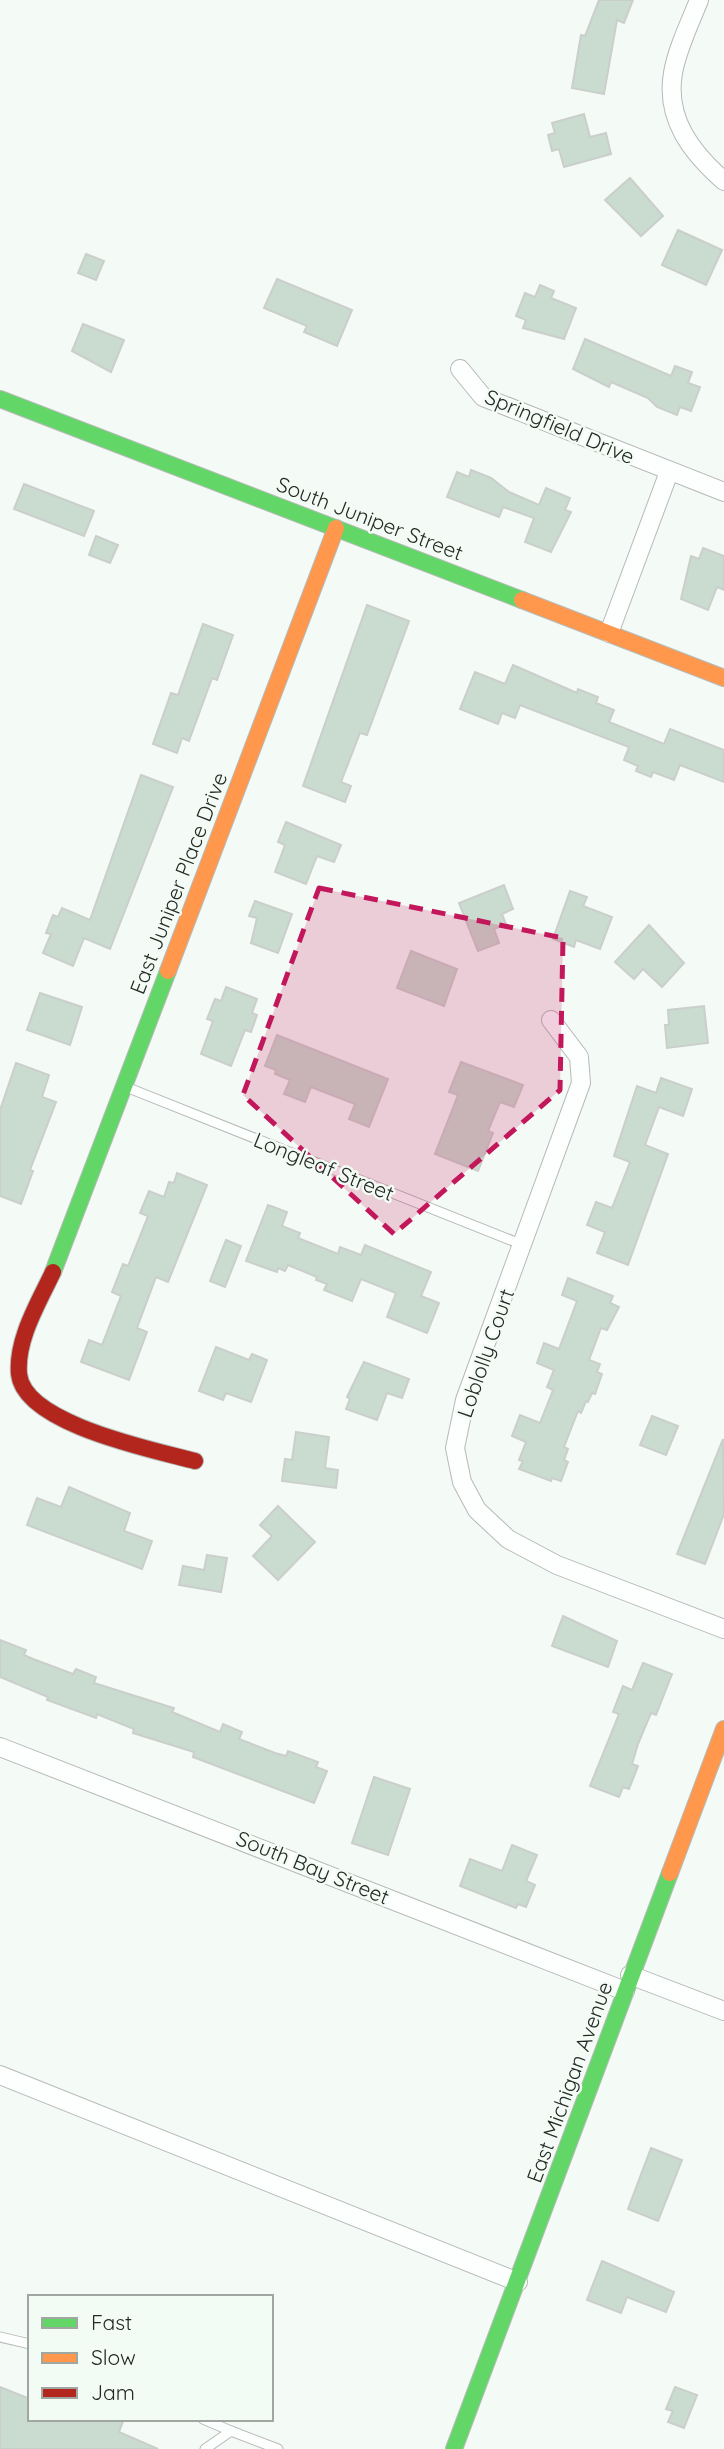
<svg xmlns="http://www.w3.org/2000/svg" width="724" height="2449" viewBox="0 0 724 2449" font-family="Quicksand,sans-serif">
<style>
.building{fill:#cadbcf;stroke:#cbcfcc;stroke-width:2}
.lines{fill:none;stroke-linecap:round;stroke-linejoin:round}
.lane-casing{stroke:#b6bab7;stroke-width:11}
.street-casing{stroke:#b6bab7;stroke-width:20}
.fast-casing{stroke:#b6bab7;stroke-width:18}
.slow-casing{stroke:#b6bab7;stroke-width:18}
.jam-casing{stroke:#b6bab7;stroke-width:18}
.lane{stroke:#fdfefe;stroke-width:9}
.street{stroke:#fdfefe;stroke-width:18}
.fast{stroke:#63d668;stroke-width:16}
.slow{stroke:#ff974d;stroke-width:16}
.jam{stroke:#b3261e;stroke-width:16}
.marked{fill:#c2185b;fill-opacity:0.2;stroke:#c2185b;stroke-width:5;stroke-dasharray:14 9;stroke-linejoin:round}
.labels{text-anchor:middle;dominant-baseline:central;stroke-width:5;stroke-linejoin:round;paint-order:stroke}
.street-label{font-size:21px;fill:#252826;stroke:#f2fcf5}
</style>
<rect width="100%" height="100%" fill="#f4faf6"/>
<g class="building">
<path d="M 599,0 L 633,0 L 624,23 L 617,20 L 604,94 L 572,88 L 581,35 L 585,36 Z"/>
<path d="M 584,114 L 590,137 L 606,133 L 611,154 L 564,167 L 559,149 L 552,151 L 548,135 L 555,133 L 552,123 Z"/>
<path d="M 630,178 L 663,216 L 641,236 L 605,200 Z"/>
<path d="M 678,230 L 722,250 L 706,285 L 662,265 Z"/>
<path d="M 86,254 L 104,261 L 96,280 L 78,273 Z"/>
<path d="M 277,279 L 352,310 L 337,346 L 304,332 L 307,326 L 264,308 Z"/>
<path d="M 540,285 L 554,291 L 551,298 L 576,308 L 564,339 L 523,328 L 526,320 L 516,316 L 525,293 L 535,297 Z"/>
<path d="M 83,324 L 124,340 L 111,372 L 72,351 Z"/>
<path d="M 585,339 L 671,376 L 675,366 L 692,372 L 688,383 L 700,387 L 691,411 L 680,407 L 677,415 L 657,407 L 648,398 L 611,382 L 609,387 L 573,369 Z"/>
<path d="M 471,470 L 491,478 L 509,492 L 539,505 L 546,488 L 570,498 L 565,510 L 571,512 L 551,552 L 525,542 L 534,518 L 503,507 L 499,517 L 447,497 L 457,472 L 469,477 Z"/>
<path d="M 24,484 L 94,511 L 84,536 L 14,509 Z"/>
<path d="M 96,536 L 118,545 L 110,563 L 89,555 Z"/>
<path d="M 703,548 L 724,556 L 724,590 L 717,587 L 708,610 L 681,599 L 691,556 L 699,559 Z"/>
<path d="M 367,605 L 409,621 L 367,735 L 360,733 L 341,782 L 351,786 L 345,802 L 303,786 Z"/>
<path d="M 203,624 L 233,635 L 217,680 L 212,678 L 189,741 L 182,738 L 177,753 L 153,744 L 171,693 L 178,695 Z"/>
<path d="M 513,665 L 577,693 L 578,689 L 598,697 L 596,703 L 614,710 L 609,722 L 664,744 L 670,729 L 724,750 L 724,782 L 680,765 L 674,780 L 653,772 L 651,777 L 636,771 L 638,766 L 624,760 L 629,747 L 520,705 L 515,718 L 502,713 L 498,724 L 460,709 L 475,672 L 505,684 Z"/>
<path d="M 141,775 L 173,787 L 110,949 L 84,938 L 73,966 L 43,953 L 51,934 L 46,933 L 53,915 L 58,917 L 62,908 L 90,920 Z"/>
<path d="M 286,822 L 341,845 L 334,862 L 317,856 L 306,884 L 275,872 L 285,845 L 278,842 Z"/>
<path d="M 504,885 L 513,909 L 502,914 L 506,924 L 494,929 L 499,943 L 478,951 L 459,903 Z"/>
<path d="M 570,891 L 587,897 L 583,906 L 612,917 L 600,949 L 576,940 L 574,947 L 553,939 Z"/>
<path d="M 255,901 L 292,914 L 278,953 L 251,943 L 257,918 L 249,916 Z"/>
<path d="M 649,925 L 684,963 L 662,987 L 643,969 L 634,979 L 615,962 Z"/>
<path d="M 411,951 L 457,969 L 444,1006 L 397,988 Z"/>
<path d="M 226,987 L 257,999 L 252,1013 L 257,1015 L 251,1032 L 245,1030 L 231,1066 L 201,1054 L 213,1021 L 207,1019 L 215,999 L 221,1001 Z"/>
<path d="M 40,993 L 82,1007 L 70,1045 L 27,1030 Z"/>
<path d="M 704,1006 L 708,1043 L 667,1048 L 665,1025 L 669,1025 L 668,1010 Z"/>
<path d="M 277,1035 L 388,1079 L 369,1127 L 349,1119 L 355,1104 L 311,1087 L 305,1102 L 284,1094 L 290,1080 L 275,1074 L 276,1070 L 265,1066 Z"/>
<path d="M 461,1062 L 523,1085 L 514,1107 L 500,1102 L 488,1131 L 493,1133 L 478,1171 L 435,1154 L 458,1095 L 449,1092 Z"/>
<path d="M 16,1063 L 49,1075 L 42,1097 L 56,1102 L 30,1170 L 33,1171 L 21,1204 L 0,1196 L 0,1110 Z"/>
<path d="M 661,1078 L 692,1089 L 683,1116 L 659,1107 L 645,1145 L 668,1154 L 628,1265 L 597,1253 L 605,1232 L 587,1225 L 596,1202 L 612,1208 L 630,1162 L 614,1156 L 637,1086 L 656,1093 Z"/>
<path d="M 177,1173 L 207,1185 L 168,1282 L 156,1277 L 137,1328 L 147,1332 L 129,1380 L 81,1362 L 89,1340 L 102,1345 L 121,1296 L 112,1292 L 123,1264 L 128,1266 L 148,1216 L 140,1213 L 149,1191 L 164,1197 L 169,1182 L 174,1183 Z"/>
<path d="M 268,1205 L 287,1212 L 282,1226 L 300,1233 L 298,1238 L 338,1254 L 340,1247 L 361,1255 L 365,1245 L 431,1272 L 421,1296 L 439,1303 L 427,1333 L 387,1317 L 396,1293 L 361,1279 L 352,1301 L 324,1290 L 327,1284 L 316,1280 L 317,1277 L 288,1265 L 285,1271 L 278,1268 L 277,1272 L 246,1261 Z"/>
<path d="M 226,1240 L 241,1246 L 225,1287 L 210,1281 Z"/>
<path d="M 568,1278 L 613,1296 L 610,1303 L 619,1307 L 607,1330 L 601,1328 L 589,1360 L 600,1364 L 597,1372 L 602,1374 L 595,1394 L 592,1393 L 588,1402 L 586,1401 L 581,1413 L 578,1411 L 564,1447 L 568,1449 L 564,1460 L 568,1462 L 561,1481 L 552,1478 L 551,1481 L 519,1469 L 523,1461 L 519,1460 L 526,1442 L 512,1436 L 520,1415 L 540,1423 L 553,1390 L 547,1387 L 554,1370 L 537,1363 L 544,1343 L 559,1349 L 577,1301 L 562,1295 Z"/>
<path d="M 216,1347 L 249,1360 L 252,1354 L 267,1360 L 251,1402 L 226,1393 L 223,1400 L 199,1391 Z"/>
<path d="M 364,1362 L 409,1379 L 402,1398 L 387,1393 L 377,1420 L 346,1409 L 350,1399 L 347,1397 Z"/>
<path d="M 652,1416 L 678,1426 L 666,1455 L 640,1445 Z"/>
<path d="M 296,1432 L 329,1437 L 325,1468 L 338,1470 L 336,1488 L 282,1481 L 285,1459 L 292,1460 Z"/>
<path d="M 723,1439 L 724,1514 L 705,1564 L 677,1554 Z"/>
<path d="M 69,1487 L 130,1513 L 124,1531 L 152,1541 L 142,1569 L 27,1525 L 37,1498 L 61,1507 Z"/>
<path d="M 278,1506 L 315,1542 L 278,1580 L 253,1556 L 272,1536 L 260,1525 Z"/>
<path d="M 207,1555 L 227,1558 L 221,1592 L 179,1585 L 183,1566 L 204,1570 Z"/>
<path d="M 563,1616 L 617,1641 L 608,1667 L 552,1646 Z"/>
<path d="M 0,1640 L 26,1650 L 24,1655 L 33,1659 L 73,1674 L 76,1669 L 96,1677 L 94,1683 L 174,1708 L 172,1712 L 220,1732 L 223,1724 L 242,1732 L 239,1739 L 275,1753 L 286,1756 L 288,1751 L 318,1762 L 316,1767 L 327,1771 L 314,1803 L 193,1757 L 194,1752 L 133,1733 L 134,1729 L 97,1714 L 96,1718 L 47,1700 L 48,1697 L 0,1677 Z"/>
<path d="M 643,1663 L 672,1674 L 656,1715 L 651,1713 L 638,1744 L 632,1764 L 638,1766 L 629,1789 L 623,1787 L 619,1797 L 590,1786 L 619,1714 L 613,1712 L 623,1686 L 632,1690 Z"/>
<path d="M 374,1777 L 410,1789 L 388,1855 L 352,1843 Z"/>
<path d="M 512,1845 L 537,1855 L 526,1881 L 535,1885 L 526,1907 L 518,1904 L 516,1908 L 460,1886 L 470,1859 L 502,1871 Z"/>
<path d="M 651,2148 L 682,2160 L 658,2221 L 628,2209 Z"/>
<path d="M 602,2261 L 674,2292 L 666,2312 L 627,2297 L 621,2313 L 587,2300 Z"/>
<path d="M 0,2387 L 30,2399 L 30,2419 L 124,2419 L 119,2432 L 158,2449 L 0,2449 Z"/>
<path d="M 675,2387 L 697,2395 L 684,2428 L 668,2422 L 673,2411 L 666,2409 Z"/>
</g>
<g class="lines">
<defs>
<g id="lane">
<path d="M 126,1087 L 523,1245"/>
<path d="M 0,2337 L 30,2344"/>
<path d="M 203,2419 L 231,2431"/>
<path d="M 205,2449 L 231,2431 L 278,2449"/>
</g>
<g id="street">
<path d="M 699,0 C 690,23 677,49 673,73 C 665,119 692,153 724,181"/>
<path d="M 460,369 L 483,397 L 724,492"/>
<path d="M 609,633 L 669,472"/>
<path d="M 551,1020 L 579,1057 L 581,1083 L 465,1400 L 455,1448 L 462,1482 L 477,1510 L 508,1539 L 557,1565 L 724,1629"/>
<path d="M 0,1747 L 625,1991"/>
<path d="M 630,1975 L 724,2011"/>
<path d="M 0,2075 L 518,2282"/>
</g>
<g id="fast">
<path d="M 0,399 L 522,600"/>
<path d="M 53,1272 L 168,971"/>
<path d="M 454,2449 L 670,1873"/>
</g>
<g id="slow">
<path d="M 522,600 L 724,678"/>
<path d="M 168,971 L 336,528"/>
<path d="M 670,1873 L 724,1729"/>
</g>
<path id="jam" d="M 53,1272 C 39,1302 16,1339 19,1374 C 24,1424 154,1450 195,1461"/>
</defs>
<use href="#lane" class="lane-casing"/>
<use href="#street" class="street-casing"/>
<use href="#fast" class="fast-casing"/>
<use href="#slow" class="slow-casing"/>
<use href="#jam" class="jam-casing"/>
<use href="#lane" class="lane"/>
<use href="#street" class="street"/>
<use href="#fast" class="fast"/>
<use href="#slow" class="slow"/>
<use href="#jam" class="jam"/>
</g>
<path class="marked" d="M 319,888 L 563,938 L 560,1090 L 394,1234 L 243,1095 Z"/>
<g class="labels">
<g class="street-label">
<text transform="translate(560 426) rotate(23)">Springfield Drive</text>
<text transform="translate(370 518) rotate(21)">South Juniper Street</text>
<text transform="translate(178 883) rotate(-69)">East Juniper Place Drive</text>
<text transform="translate(324 1166) rotate(22)">Longleaf Street</text>
<text transform="translate(485 1353) rotate(-71)">Loblolly Court</text>
<text transform="translate(313 1867) rotate(22)">South Bay Street</text>
<text transform="translate(569 2082) rotate(-70)">East Michigan Avenue</text>
</g>
</g>
<rect x="28" y="2295" width="245" height="126" fill="#f2fcf5" stroke="#a0a7a2" stroke-width="2"/>
<rect x="42" y="2318" width="35" height="10" fill="#63d668" stroke="#a0a7a2" stroke-width="2"/>
<text x="91" y="2330" font-size="21" fill="#252826">Fast</text>
<rect x="42" y="2353" width="35" height="10" fill="#ff974d" stroke="#a0a7a2" stroke-width="2"/>
<text x="91" y="2365" font-size="21" fill="#252826">Slow</text>
<rect x="42" y="2388" width="35" height="10" fill="#b3261e" stroke="#a0a7a2" stroke-width="2"/>
<text x="91" y="2400" font-size="21" fill="#252826">Jam</text>
</svg>
